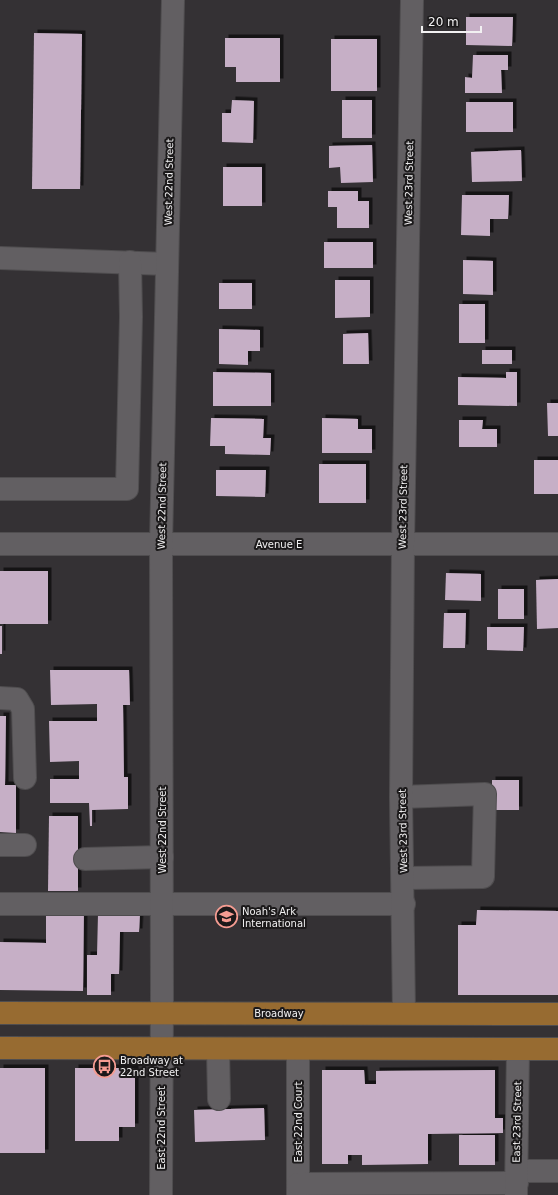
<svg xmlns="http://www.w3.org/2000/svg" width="558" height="1195" viewBox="0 0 558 1195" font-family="'DejaVu Sans',sans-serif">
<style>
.building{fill:#c6afc6;filter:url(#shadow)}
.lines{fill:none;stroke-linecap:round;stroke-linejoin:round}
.minor-casing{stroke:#4f4d4f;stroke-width:24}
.major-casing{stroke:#4f4d4f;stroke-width:24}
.minor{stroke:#625f62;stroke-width:22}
.major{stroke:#976b31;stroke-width:22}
.labels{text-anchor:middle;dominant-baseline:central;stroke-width:4;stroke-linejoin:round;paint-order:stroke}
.street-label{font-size:10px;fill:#f2f1f2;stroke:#1b191a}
.poi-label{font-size:10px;fill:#f2f1f2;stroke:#1b191a;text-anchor:start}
</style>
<defs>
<filter id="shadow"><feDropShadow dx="3.5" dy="-3.5" stdDeviation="0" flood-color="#0009"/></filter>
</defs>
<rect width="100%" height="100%" fill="#343134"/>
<g class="building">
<path d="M 466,17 L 513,17 L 512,46 L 466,45 Z"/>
<path d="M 34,33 L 82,34 L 80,189 L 32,189 Z"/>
<path d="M 225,38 L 280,38 L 280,82 L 236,82 L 236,67 L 225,67 Z"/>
<rect x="331" y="39" width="46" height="52"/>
<path d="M 473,55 L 508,55 L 508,70 L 501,70 L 502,93 L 465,93 L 465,77 L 472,78 Z"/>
<path d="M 232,100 L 254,101 L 253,143 L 222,142 L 222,113 L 231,113 Z"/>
<rect x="342" y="100" width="30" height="38"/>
<rect x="466" y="102" width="47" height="30"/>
<path d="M 372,145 L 373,182 L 341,183 L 340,167 L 329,168 L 329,146 Z"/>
<path d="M 521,150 L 522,181 L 472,182 L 471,152 Z"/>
<rect x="223" y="167" width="39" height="39"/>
<path d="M 328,191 L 358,191 L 358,201 L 369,201 L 369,228 L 337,228 L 337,207 L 328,207 Z"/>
<path d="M 462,195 L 509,195 L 508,219 L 490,219 L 490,236 L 461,235 Z"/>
<rect x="324" y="242" width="49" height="26"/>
<path d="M 463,260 L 493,261 L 493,295 L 463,294 Z"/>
<path d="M 335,280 L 370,280 L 370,317 L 335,318 Z"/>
<rect x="219" y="283" width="33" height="26"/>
<rect x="459" y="304" width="26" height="39"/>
<path d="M 219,329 L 260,330 L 260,351 L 248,351 L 248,365 L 219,364 Z"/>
<path d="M 368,333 L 369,364 L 343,364 L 343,334 Z"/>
<rect x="482" y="350" width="30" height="14"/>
<path d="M 213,372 L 271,373 L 271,406 L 213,406 Z"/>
<path d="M 506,372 L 517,372 L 517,406 L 458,405 L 458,377 L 506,378 Z"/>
<path d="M 547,403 L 558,403 L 558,436 L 548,436 Z"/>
<path d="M 211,418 L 264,419 L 263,438 L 271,438 L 270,455 L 225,454 L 225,446 L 210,446 Z"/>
<path d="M 322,418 L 358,419 L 358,429 L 372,429 L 372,453 L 322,453 Z"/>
<path d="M 459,420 L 483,420 L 482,429 L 497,429 L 497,447 L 459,447 Z"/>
<rect x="534" y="460" width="24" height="34"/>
<rect x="319" y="464" width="47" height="39"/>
<path d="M 216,470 L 266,470 L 265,497 L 216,496 Z"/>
<rect x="0" y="571" width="48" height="53"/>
<path d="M 446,573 L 481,574 L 481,601 L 445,600 Z"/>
<path d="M 558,579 L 558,628 L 537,629 L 536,580 Z"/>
<rect x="498" y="589" width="26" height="30"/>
<path d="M 444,613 L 466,613 L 465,648 L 443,648 Z"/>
<rect x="0" y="626" width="2" height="28"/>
<path d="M 487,627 L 524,627 L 523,651 L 487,650 Z"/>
<path d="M 50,670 L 129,670 L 130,705 L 123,705 L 124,777 L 128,777 L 128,809 L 92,810 L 92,826 L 90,826 L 89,803 L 50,803 L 50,779 L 79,779 L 79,761 L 50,762 L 49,721 L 97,721 L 97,704 L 51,705 Z"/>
<path d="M 0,716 L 6,716 L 5,785 L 16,785 L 16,833 L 0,832 Z"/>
<rect x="492" y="780" width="27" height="30"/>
<path d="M 49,816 L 78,816 L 78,891 L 48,891 Z"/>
<path d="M 46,907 L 84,907 L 83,991 L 0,990 L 0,942 L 46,943 Z"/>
<path d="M 477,910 L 558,911 L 558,995 L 458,995 L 458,925 L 476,925 Z"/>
<path d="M 98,914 L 140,914 L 139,932 L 120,932 L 119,974 L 111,974 L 111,995 L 87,995 L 87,955 L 97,955 Z"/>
<rect x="0" y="1068" width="45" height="85"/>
<path d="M 75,1068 L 135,1068 L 135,1127 L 119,1127 L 119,1141 L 75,1141 Z"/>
<path d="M 322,1070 L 364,1070 L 365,1084 L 376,1084 L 376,1071 L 495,1070 L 495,1118 L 503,1118 L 503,1133 L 428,1134 L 428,1164 L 362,1165 L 362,1155 L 348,1155 L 348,1164 L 322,1164 Z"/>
<path d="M 264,1108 L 265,1140 L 195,1142 L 194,1110 Z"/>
<rect x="459" y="1135" width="36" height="30"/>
</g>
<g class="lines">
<defs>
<g id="minor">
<path d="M 0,258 L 167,264"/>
<path d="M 0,489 L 127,489 L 131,317 L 130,262"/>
<path d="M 0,544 L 558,544"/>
<path d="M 0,698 L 17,699 L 23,709 L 25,778"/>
<path d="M 401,797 L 485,794 L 483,877 L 404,878"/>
<path d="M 0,845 L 25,845"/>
<path d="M 85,859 L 162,857"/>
<path d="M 0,904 L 404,904"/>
<path d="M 404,1013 L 401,797 L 403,544 L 412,0"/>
<path d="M 218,1049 L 219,1099"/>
<path d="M 298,1049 L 298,1195"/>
<path d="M 517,1171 L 558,1171"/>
<path d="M 298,1184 L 517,1183"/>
<path d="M 161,1195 L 162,996 L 161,544 L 173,0"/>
<path d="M 516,1195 L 518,1049"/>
</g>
<g id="major">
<path d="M 0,1013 L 558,1014"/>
<path d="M 0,1048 L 558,1049"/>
</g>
</defs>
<use href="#minor" class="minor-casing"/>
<use href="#major" class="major-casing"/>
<use href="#minor" class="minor"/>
<use href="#major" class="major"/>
</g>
<defs>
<symbol id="school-ring" viewBox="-11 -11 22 22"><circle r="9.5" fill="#1b191a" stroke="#f59c92" stroke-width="1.5"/><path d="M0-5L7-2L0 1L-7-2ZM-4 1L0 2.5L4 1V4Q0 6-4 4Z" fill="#f59c92"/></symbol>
<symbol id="bus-ring" viewBox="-11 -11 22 22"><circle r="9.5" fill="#1b191a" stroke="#f59c92" stroke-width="1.5"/><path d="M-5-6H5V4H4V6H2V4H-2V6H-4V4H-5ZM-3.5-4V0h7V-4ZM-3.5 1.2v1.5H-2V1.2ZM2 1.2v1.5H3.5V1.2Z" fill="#f59c92"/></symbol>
</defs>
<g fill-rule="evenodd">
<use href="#school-ring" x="214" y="904" width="25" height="25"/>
<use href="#bus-ring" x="92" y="1054" width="25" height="25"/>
</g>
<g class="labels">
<g class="street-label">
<text transform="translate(169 182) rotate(-89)">West 22nd Street</text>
<text transform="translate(409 183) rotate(-89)">West 23rd Street</text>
<text transform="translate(162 506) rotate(-89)">West 22nd Street</text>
<text transform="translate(403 507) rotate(-89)">West 23rd Street</text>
<text x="279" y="544">Avenue E</text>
<text transform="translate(162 830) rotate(-90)">West 22nd Street</text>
<text transform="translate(403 831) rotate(-91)">West 23rd Street</text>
<text x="279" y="1013">Broadway</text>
<text transform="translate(298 1122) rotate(-90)">East 22nd Court</text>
<text transform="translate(517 1122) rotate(-89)">East 23rd Street</text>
<text transform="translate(161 1128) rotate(-90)">East 22nd Street</text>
</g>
<g class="poi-label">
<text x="242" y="911">Noah's Ark<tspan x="242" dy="12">International</tspan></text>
<text x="120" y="1060">Broadway at<tspan x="120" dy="12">22nd Street</tspan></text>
</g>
</g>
<path d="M422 26v6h59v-6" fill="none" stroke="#f2f1f2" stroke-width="2"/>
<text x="428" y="26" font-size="12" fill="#f2f1f2" stroke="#1b191a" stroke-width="3" paint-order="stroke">20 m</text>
</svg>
